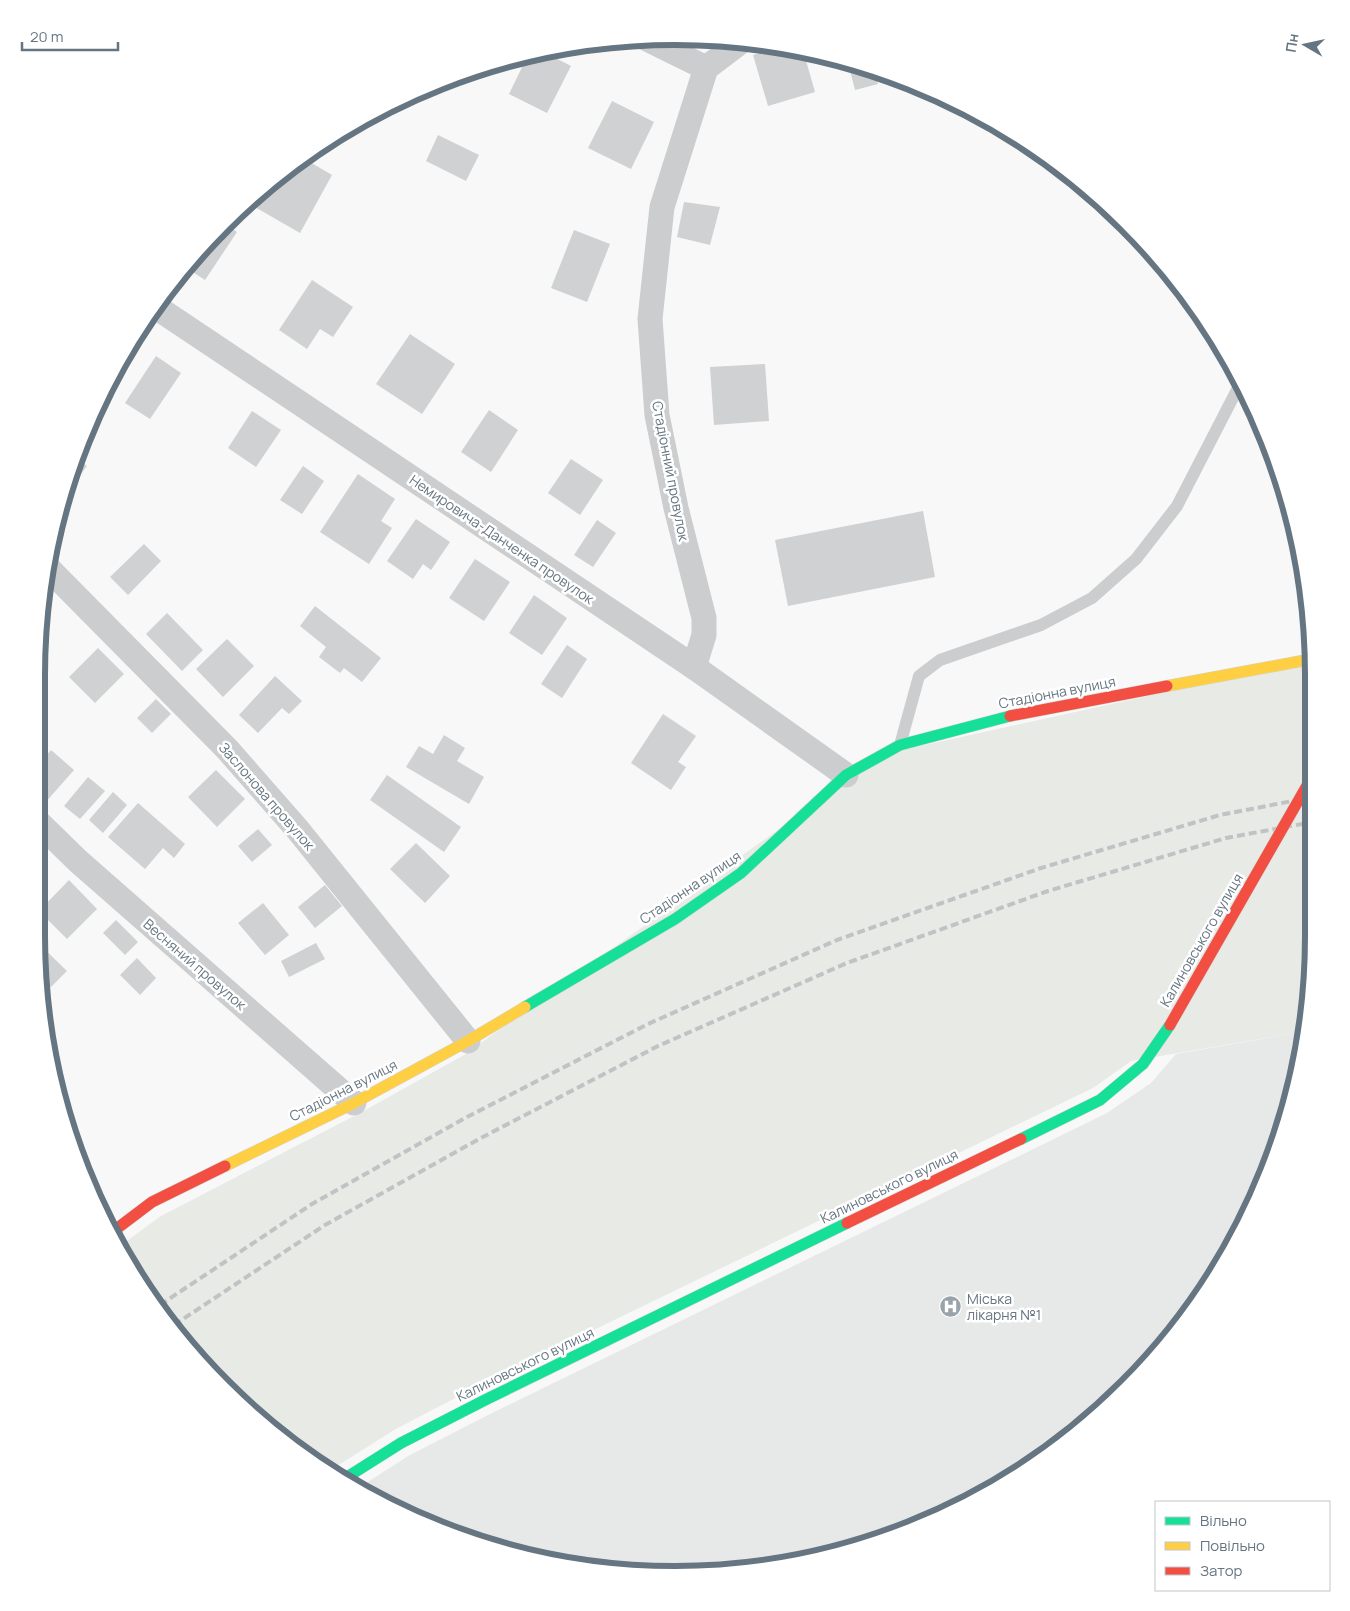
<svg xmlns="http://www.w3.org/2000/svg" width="1350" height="1611" viewBox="0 0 1350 1611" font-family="Manrope,sans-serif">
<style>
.built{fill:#e7e8e8}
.green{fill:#e7eae5}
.building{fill:#cfd1d2}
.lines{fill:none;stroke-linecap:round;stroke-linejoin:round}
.fast-casing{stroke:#d4d5d6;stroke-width:12}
.slow-casing{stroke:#d4d5d6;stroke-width:12}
.jam-casing{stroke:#d4d5d6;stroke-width:12}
.lane{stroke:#cbcdce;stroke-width:12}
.street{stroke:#cbcdce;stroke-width:25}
.fast{stroke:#16e098;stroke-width:11}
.slow{stroke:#ffcf43;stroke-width:11}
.jam{stroke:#f24e42;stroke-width:11}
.rail{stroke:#c1c2c4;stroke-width:4;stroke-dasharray:8 4;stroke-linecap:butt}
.jam-bridge-casing{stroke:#d4d5d6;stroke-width:12;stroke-linecap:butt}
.jam-bridge{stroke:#f24e42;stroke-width:11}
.labels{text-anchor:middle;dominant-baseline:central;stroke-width:5;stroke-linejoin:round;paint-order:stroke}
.street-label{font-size:14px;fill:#657581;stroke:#fff}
.poi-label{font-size:14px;fill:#657581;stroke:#fff;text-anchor:start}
.rim{fill:none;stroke:#657581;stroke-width:6}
</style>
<rect width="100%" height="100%" fill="#f8f8f8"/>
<path class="built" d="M 1302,1032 L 1280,1141 L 1228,1255 L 1155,1357 L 1030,1467 L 919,1526 L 758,1569 L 592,1569 L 469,1541 L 360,1487 L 408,1456 L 494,1412 L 1107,1113 L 1151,1083 L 1176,1054 Z"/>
<path class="green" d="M 1312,660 L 1314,675 L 1312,978 L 1302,1032 L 1131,1061 L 1093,1088 L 480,1385 L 394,1430 L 329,1471 L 320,1467 L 195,1357 L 120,1246 L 161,1216 L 360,1113 L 464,1055 L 843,783 L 893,752 Z"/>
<g class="building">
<path d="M 781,47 L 803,50 L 815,92 L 768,106 L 753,55 Z"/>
<path d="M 542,51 L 571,66 L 547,113 L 509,94 L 528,55 Z"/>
<path d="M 848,63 L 875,71 L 878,84 L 855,90 Z"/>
<path d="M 908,81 L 920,85 L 921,86 L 909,88 Z"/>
<path d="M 612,101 L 654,122 L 631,169 L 588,148 Z"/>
<path d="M 438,135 L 479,155 L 466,181 L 426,161 Z"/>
<path d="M 303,158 L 332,175 L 300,233 L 248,203 Z"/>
<path d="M 684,202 L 720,207 L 710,245 L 677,237 Z"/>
<path d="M 224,223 L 237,232 L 205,280 L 185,267 Z"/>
<path d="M 574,230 L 610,244 L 587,302 L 551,288 Z"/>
<path d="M 312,280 L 353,307 L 333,337 L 320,329 L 307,349 L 279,330 Z"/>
<path d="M 410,334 L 455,364 L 422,414 L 376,384 Z"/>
<path d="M 156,356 L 181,373 L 150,419 L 125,403 Z"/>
<path d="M 765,364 L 769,421 L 714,425 L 710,367 Z"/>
<path d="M 489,410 L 518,430 L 491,472 L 461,452 Z"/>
<path d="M 252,411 L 281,430 L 256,467 L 228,448 Z"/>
<path d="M 77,459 L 87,466 L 66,494 L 64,493 Z"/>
<path d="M 571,459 L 603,480 L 580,515 L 548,493 Z"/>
<path d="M 303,466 L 324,481 L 302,514 L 280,500 Z"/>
<path d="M 358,474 L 395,499 L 381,521 L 392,528 L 369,564 L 320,532 Z"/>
<path d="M 923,511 L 935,577 L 788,606 L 775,540 Z"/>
<path d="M 416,519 L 450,542 L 431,570 L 423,564 L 413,579 L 387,561 Z"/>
<path d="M 597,520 L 616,533 L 593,567 L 574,555 Z"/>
<path d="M 144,544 L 161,561 L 128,595 L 110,577 Z"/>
<path d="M 475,559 L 510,582 L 484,621 L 449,598 Z"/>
<path d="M 534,595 L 567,618 L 542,655 L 509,633 Z"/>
<path d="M 315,606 L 381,658 L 362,682 L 344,668 L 340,673 L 319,657 L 326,647 L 300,626 Z"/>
<path d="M 167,613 L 203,650 L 182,671 L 146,634 Z"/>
<path d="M 227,639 L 254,666 L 223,697 L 196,669 Z"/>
<path d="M 567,645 L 587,659 L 562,698 L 541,684 Z"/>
<path d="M 98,648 L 124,674 L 95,703 L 69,677 Z"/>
<path d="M 275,676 L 302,701 L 289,714 L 282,708 L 258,733 L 239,715 Z"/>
<path d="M 156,699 L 171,714 L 152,733 L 137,718 Z"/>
<path d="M 663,714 L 696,736 L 678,762 L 686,767 L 671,790 L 631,763 Z"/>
<path d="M 444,735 L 465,748 L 457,761 L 484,777 L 469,804 L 406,767 L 419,746 L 433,754 Z"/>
<path d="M 51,750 L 74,770 L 44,804 L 38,800 L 39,764 Z"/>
<path d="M 216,770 L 245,799 L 217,827 L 188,797 Z"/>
<path d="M 387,775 L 461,827 L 444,852 L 370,800 Z"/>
<path d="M 88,777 L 105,791 L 80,819 L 64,806 Z"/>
<path d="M 113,792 L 127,805 L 103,833 L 89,820 Z"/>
<path d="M 138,803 L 185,844 L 174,858 L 163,848 L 145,869 L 108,837 Z"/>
<path d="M 258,829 L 272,845 L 252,862 L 238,846 Z"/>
<path d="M 416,843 L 450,876 L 425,903 L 390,869 Z"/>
<path d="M 69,880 L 97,909 L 67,939 L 39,911 Z"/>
<path d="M 325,885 L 342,906 L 315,928 L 298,907 Z"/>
<path d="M 263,903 L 289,935 L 265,955 L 238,923 Z"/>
<path d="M 116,920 L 138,942 L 125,955 L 103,933 Z"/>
<path d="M 37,942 L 67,971 L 51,987 L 42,978 Z"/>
<path d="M 316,943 L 325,959 L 289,977 L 281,961 Z"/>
<path d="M 137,958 L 156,978 L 140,995 L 120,975 Z"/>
</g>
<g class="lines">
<defs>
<g id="fast">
<path d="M 525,1007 L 675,919 L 741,873 L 846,775 L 900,745 L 1010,716"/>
<path d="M 1021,1139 L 1100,1100 L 1143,1064 L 1170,1025"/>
<path d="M 344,1479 L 401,1443 L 487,1399 L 847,1223"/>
</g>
<g id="slow">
<path d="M 1167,686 L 1312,659"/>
<path d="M 225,1166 L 354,1103 L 468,1041 L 525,1007"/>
</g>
<g id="jam">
<path d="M 1010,716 L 1167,686"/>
<path d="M 847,1223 L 1021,1139"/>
<path d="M 111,1233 L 152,1202 L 225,1166"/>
</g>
</defs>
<use href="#fast" class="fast-casing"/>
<use href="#slow" class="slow-casing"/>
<use href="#jam" class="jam-casing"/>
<path class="lane" d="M 900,745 L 919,676 L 940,660 L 1041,625 L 1092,598 L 1136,559 L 1177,506 L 1240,384"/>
<g class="street">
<path d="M 647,39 L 706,68"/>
<path d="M 156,307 L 694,667 L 846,775"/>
<path d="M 47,567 L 227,749 L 298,830 L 468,1041"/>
<path d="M 694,667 L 704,635 L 704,618 L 676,508 L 657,415 L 650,319 L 662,207 L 706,68 L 739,43"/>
<path d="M 38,822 L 78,861 L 354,1103"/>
</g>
<use href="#fast" class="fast"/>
<use href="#slow" class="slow"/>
<use href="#jam" class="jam"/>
<g class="rail">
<path d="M 160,1305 L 312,1204 L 467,1117 L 648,1024 L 837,940 L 1041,868 L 1220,815 L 1313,797"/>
<path d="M 174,1325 L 325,1225 L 479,1139 L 658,1046 L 847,963 L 1048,891 L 1226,838 L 1313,822"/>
</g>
<defs>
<path id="jam-bridge" d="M 1170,1025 L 1313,775"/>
</defs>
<use href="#jam-bridge" class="jam-bridge-casing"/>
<use href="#jam-bridge" class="jam-bridge"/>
</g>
<defs>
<symbol id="hospital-disc" viewBox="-11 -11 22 22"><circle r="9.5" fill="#98a3ab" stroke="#fff"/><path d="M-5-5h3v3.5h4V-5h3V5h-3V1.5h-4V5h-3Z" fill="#fff"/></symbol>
</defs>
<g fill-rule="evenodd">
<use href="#hospital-disc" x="938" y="1294" width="25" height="25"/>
</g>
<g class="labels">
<g class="street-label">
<text transform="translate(671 471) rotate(79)">Стадіонний провулок</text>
<text transform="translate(502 539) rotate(34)">Немировича-Данченка провулок</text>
<text transform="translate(1057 692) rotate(-11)">Стадіонна вулиця</text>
<text transform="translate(267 796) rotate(49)">Заслонова провулок</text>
<text transform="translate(690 887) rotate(-34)">Стадіонна вулиця</text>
<text transform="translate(1201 940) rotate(-60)">Калиновського вулиця</text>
<text transform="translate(195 964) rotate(41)">Весняний провулок</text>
<text transform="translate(343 1090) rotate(-27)">Стадіонна вулиця</text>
<text transform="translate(889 1186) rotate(-26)">Калиновського вулиця</text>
<text transform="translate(525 1364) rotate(-26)">Калиновського вулиця</text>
</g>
<g class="poi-label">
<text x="967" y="1298">Міська<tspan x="967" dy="16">лікарня №1</tspan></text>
</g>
</g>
<path d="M0 0H1350V1611H0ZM675 45H675A630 630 0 0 1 1305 675V936A630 630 0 0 1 675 1566H675A630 630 0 0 1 45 936V675A630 630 0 0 1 675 45Z" fill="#fff" fill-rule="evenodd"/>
<path class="rim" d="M675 45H675A630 630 0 0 1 1305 675V936A630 630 0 0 1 675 1566H675A630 630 0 0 1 45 936V675A630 630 0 0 1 675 45Z"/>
<rect x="1155" y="1501" width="175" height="90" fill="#ffffff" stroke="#c1c8cd"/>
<rect x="1165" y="1517" width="25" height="8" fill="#16e098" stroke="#c1c8cd"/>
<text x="1200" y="1526" font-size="15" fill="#657581">Вільно</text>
<rect x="1165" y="1542" width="25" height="8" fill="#ffcf43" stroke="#c1c8cd"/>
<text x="1200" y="1551" font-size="15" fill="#657581">Повільно</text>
<rect x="1165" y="1567" width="25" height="8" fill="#f24e42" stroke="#c1c8cd"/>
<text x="1200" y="1576" font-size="15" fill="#657581">Затор</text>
<g transform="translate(1305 45) rotate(279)" stroke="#ffffff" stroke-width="4" paint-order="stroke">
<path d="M0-4L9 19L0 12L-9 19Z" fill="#657581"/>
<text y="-8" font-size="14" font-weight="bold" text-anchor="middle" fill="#657581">Пн</text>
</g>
<path d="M22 42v8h96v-8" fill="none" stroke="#657581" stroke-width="2.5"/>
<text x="30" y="42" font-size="15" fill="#657581" stroke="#ffffff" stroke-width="4" paint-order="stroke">20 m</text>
</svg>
